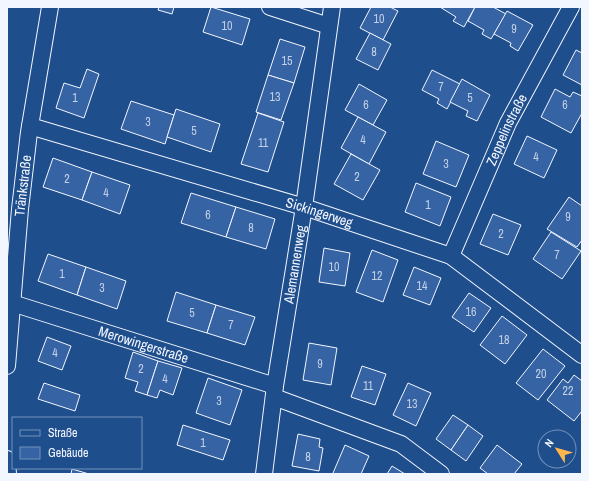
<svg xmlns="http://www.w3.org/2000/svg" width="589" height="481" viewBox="0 0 589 481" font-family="'Archivo Narrow',sans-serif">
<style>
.building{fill:#3563a3;stroke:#f2f6ff}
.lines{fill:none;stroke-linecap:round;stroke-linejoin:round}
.street-casing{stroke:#f2f6ff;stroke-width:18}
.street{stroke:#1f4e8c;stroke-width:16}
.labels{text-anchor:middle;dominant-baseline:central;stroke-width:3;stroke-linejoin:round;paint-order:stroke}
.number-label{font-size:12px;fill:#c3d1e8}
.street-label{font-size:14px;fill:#f2f6ff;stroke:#1f4e8c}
</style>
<rect width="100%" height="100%" fill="#1f4e8c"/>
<g class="building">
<path d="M 159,7 L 174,7 L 172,14 L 158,10 Z"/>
<path d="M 211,7 L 250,19 L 242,45 L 203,32 Z"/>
<path d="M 371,7 L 390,7 L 398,11 L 383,40 L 360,28 Z"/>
<path d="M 440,7 L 475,7 L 464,27 L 453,21 L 456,17 Z"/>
<path d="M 475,7 L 493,7 L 506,14 L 491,39 L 482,34 L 484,30 L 468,21 Z"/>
<path d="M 507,11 L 533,25 L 518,51 L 510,46 L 511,43 L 494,34 Z"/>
<path d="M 370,33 L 391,44 L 378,70 L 356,59 Z"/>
<path d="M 280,39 L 305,47 L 294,83 L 268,75 Z"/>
<path d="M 576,50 L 582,53 L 582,85 L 563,75 Z"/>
<path d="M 87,69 L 99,74 L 84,118 L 56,108 L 64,83 L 80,88 Z"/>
<path d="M 432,70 L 460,84 L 447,109 L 437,103 L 439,99 L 422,90 Z"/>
<path d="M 268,75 L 294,83 L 281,120 L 256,112 Z"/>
<path d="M 462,79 L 490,95 L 477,121 L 466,116 L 468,111 L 450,102 Z"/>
<path d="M 359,84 L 387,100 L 373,125 L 345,110 Z"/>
<path d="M 555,89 L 570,97 L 573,92 L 582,96 L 582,113 L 571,133 L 541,117 Z"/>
<path d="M 131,101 L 174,115 L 165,144 L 121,129 Z"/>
<path d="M 176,109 L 220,124 L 211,152 L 167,137 Z"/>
<path d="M 258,113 L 284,122 L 268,172 L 241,164 Z"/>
<path d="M 358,117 L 386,132 L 369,164 L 341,148 Z"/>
<path d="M 527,136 L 557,150 L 544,178 L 514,164 Z"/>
<path d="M 436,141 L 469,155 L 456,187 L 423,174 Z"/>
<path d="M 351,154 L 380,170 L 363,200 L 334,184 Z"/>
<path d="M 53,158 L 92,172 L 82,200 L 43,187 Z"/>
<path d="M 92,172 L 130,185 L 120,214 L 82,200 Z"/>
<path d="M 416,183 L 451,197 L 440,226 L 405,212 Z"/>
<path d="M 191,193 L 236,207 L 226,237 L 181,223 Z"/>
<path d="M 569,197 L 582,206 L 582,240 L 577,247 L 547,229 Z"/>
<path d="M 236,207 L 275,219 L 266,249 L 226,237 Z"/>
<path d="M 493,214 L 521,225 L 508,255 L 480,244 Z"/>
<path d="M 551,232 L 581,251 L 562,279 L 533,259 Z"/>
<path d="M 324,248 L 350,253 L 345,286 L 319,282 Z"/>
<path d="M 372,250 L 398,260 L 383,302 L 356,292 Z"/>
<path d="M 48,254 L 86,267 L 77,295 L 38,281 Z"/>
<path d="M 86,267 L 126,281 L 117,309 L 77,295 Z"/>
<path d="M 414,267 L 441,278 L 430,305 L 403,295 Z"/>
<path d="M 176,292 L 216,305 L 207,333 L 167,321 Z"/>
<path d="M 469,293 L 491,308 L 474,332 L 452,317 Z"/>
<path d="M 216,305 L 255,317 L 245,345 L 207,333 Z"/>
<path d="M 502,316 L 527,335 L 505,364 L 480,345 Z"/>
<path d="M 47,337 L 71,346 L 62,370 L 38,361 Z"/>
<path d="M 309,343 L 337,348 L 331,385 L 303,380 Z"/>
<path d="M 543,349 L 565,366 L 538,400 L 516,383 Z"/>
<path d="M 133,352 L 158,361 L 147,395 L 135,391 L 138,382 L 125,378 Z"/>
<path d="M 158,361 L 182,368 L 173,395 L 160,390 L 157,398 L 147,395 Z"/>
<path d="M 362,366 L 386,374 L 375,405 L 351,397 Z"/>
<path d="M 574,375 L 582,381 L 582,411 L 574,421 L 547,400 L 563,379 L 568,383 Z"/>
<path d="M 208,378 L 242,390 L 230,425 L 196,413 Z"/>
<path d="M 44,383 L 80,395 L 75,411 L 38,399 Z"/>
<path d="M 408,383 L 431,393 L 416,426 L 393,415 Z"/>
<path d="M 453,415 L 468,425 L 451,450 L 436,439 Z"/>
<path d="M 183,425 L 230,440 L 223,460 L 177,445 Z"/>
<path d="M 468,425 L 483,436 L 466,461 L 451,450 Z"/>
<path d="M 298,434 L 320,439 L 319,447 L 323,448 L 319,471 L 292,466 Z"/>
<path d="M 345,445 L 369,456 L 361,474 L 336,474 L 333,473 Z"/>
<path d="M 497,445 L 522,464 L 514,474 L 488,474 L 480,468 Z"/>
<path d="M 392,466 L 405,474 L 387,474 Z"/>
<path d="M 72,469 L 89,474 L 71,474 Z"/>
</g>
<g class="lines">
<defs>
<g id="street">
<path d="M 270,7 L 329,26"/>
<path id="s1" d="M 30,126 L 304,207 L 451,256 L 582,355"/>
<path id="s2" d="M 451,256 L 508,123 L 571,7"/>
<path id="s3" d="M 12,303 L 275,386"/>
<path id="s4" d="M 7,366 L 20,209 L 29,132 L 50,7"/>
<path d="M 274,397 L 401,444 L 441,474"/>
<path d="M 7,459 L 8,474"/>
<path id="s5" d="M 264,474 L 275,386 L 304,207 L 332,7"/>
</g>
</defs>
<use href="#street" class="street-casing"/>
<use href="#street" class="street"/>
</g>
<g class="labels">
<g class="number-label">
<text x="379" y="19">10</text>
<text x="227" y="26">10</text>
<text x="514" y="29">9</text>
<text x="374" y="52">8</text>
<text x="287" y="61">15</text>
<text x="441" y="87">7</text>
<text x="275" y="97">13</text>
<text x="75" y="98">1</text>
<text x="470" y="98">5</text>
<text x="366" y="105">6</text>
<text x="565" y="105">6</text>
<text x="148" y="122">3</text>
<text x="194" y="131">5</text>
<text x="363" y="140">4</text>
<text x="263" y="143">11</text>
<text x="536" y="157">4</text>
<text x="446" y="164">3</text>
<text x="357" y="177">2</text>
<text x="67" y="179">2</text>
<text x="106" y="193">4</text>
<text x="428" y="205">1</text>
<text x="208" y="215">6</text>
<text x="568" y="217">9</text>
<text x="251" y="228">8</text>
<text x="501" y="234">2</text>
<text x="557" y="255">7</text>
<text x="334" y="267">10</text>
<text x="62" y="274">1</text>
<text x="377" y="276">12</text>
<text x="422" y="286">14</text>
<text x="102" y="288">3</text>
<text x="471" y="312">16</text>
<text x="192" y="313">5</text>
<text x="231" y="325">7</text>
<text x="504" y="340">18</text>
<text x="55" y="353">4</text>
<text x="320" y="364">9</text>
<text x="141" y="369">2</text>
<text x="541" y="374">20</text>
<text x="165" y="379">4</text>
<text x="368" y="386">11</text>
<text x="568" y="391">22</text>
<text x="219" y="401">3</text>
<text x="412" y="404">13</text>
<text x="203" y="443">1</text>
<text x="308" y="457">8</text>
</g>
<g class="street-label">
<text stroke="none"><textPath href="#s2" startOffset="138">Zeppelinstraße</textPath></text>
<text stroke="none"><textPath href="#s4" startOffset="181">Tränkstraße</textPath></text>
<text stroke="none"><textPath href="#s1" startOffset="302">Sickingerweg</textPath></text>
<text stroke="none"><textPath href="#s5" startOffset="212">Alemannenweg</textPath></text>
<text stroke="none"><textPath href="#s3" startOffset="138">Merowingerstraße</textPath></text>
</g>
</g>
<rect width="589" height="481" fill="none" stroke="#f2f6ff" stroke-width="16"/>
<rect x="12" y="417" width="130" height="52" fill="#1f4e8c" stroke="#7391ba"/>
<rect x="20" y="430" width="20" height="6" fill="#1f4e8c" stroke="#7391ba"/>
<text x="48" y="437" font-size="12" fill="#f2f6ff">Straße</text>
<rect x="20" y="447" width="20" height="12" fill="#3563a3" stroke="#7391ba"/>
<text x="48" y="457" font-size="12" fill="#f2f6ff">Gebäude</text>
<g transform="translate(557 449) rotate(307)"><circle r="19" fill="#1f4e8c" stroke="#7391ba"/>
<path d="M0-3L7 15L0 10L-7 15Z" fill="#ffb74d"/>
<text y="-6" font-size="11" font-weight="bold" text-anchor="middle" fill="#f2f6ff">N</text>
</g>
</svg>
